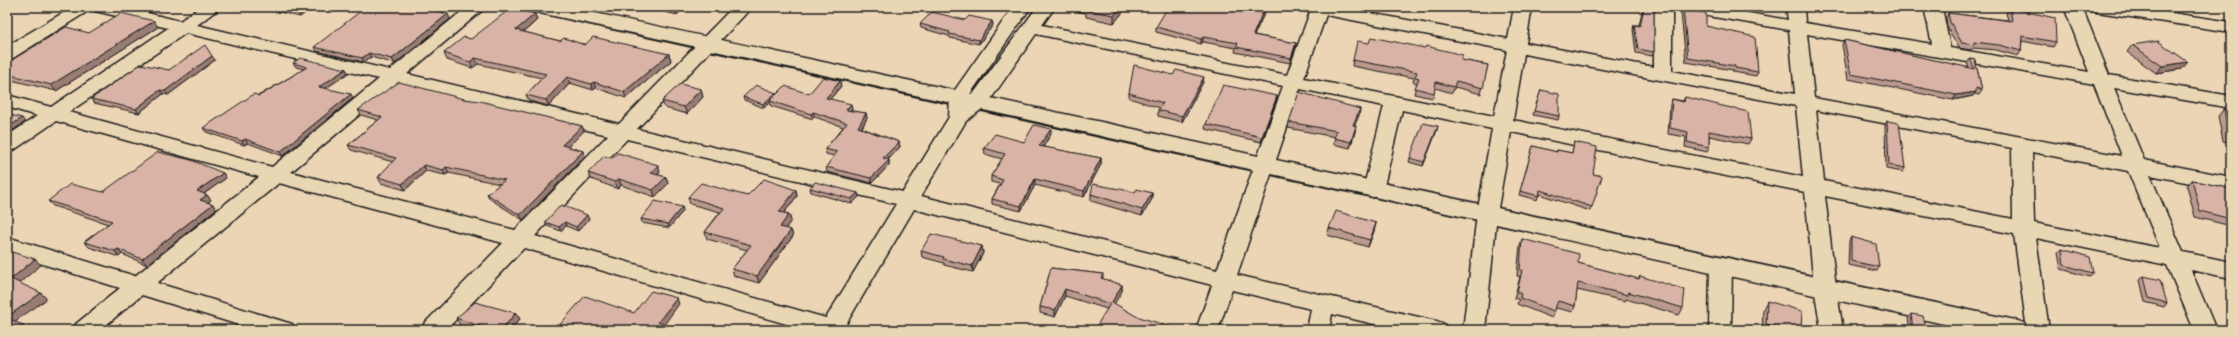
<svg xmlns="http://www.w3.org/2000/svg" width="2238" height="337" viewBox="0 0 2238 337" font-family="Sriracha,sans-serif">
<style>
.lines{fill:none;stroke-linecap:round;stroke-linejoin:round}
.minor-casing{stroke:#1c1c1c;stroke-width:3}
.tertiary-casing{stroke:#1c1c1c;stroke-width:3}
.minor{fill:#e9d7b4;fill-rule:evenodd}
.tertiary{fill:#e9d7b4;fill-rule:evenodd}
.wall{fill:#bb9a8e;stroke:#1c1c1c}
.shaded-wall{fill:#987d74;stroke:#1c1c1c}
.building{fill:#d9b3a5;stroke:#1c1c1c}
</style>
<rect width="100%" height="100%" fill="#ecd5b5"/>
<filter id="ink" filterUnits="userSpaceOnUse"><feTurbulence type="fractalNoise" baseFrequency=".025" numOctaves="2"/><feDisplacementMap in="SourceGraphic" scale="8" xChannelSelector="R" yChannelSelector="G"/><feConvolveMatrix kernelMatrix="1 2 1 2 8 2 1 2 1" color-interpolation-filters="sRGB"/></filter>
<g filter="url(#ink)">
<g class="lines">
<defs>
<g id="minor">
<path d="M 73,7 L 123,7 L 180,21 L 200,7 L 221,7 L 197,25 L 390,70 L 467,7 L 486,7 L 407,74 L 619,124 L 733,7 L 752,7 L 637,129 L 903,192 L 949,117 L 950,97 L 1013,7 L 1031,7 L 968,97 L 968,101 L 1037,7 L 1055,7 L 1042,25 L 1287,75 L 1310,12 L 1305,11 L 1302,7 L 1338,7 L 1508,39 L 1514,7 L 1532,7 L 1526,43 L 1654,67 L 1654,7 L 1672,7 L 1672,71 L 1795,94 L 1789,30 L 1685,12 L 1679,11 L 1676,7 L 1715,7 L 1788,20 L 1786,7 L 1804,7 L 1805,23 L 1932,44 L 1924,7 L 1942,7 L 1950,48 L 2089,72 L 2064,7 L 2082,7 L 2109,75 L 2231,96 L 2231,108 L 2114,88 L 2144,160 L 2231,177 L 2231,191 L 2150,175 L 2183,252 L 2231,262 L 2231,278 L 2191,270 L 2216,330 L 2194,330 L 2167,265 L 2036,238 L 2049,330 L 2027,330 L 2014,234 L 1825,196 L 1836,287 L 1843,330 L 1821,330 L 1814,287 L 1805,192 L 1511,132 L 1497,214 L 1485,330 L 1463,330 L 1477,214 L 1492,129 L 1402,110 L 1383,190 L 1380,195 L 1373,197 L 1366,195 L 1363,190 L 1384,106 L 1300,89 L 1237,275 L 1436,321 L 1444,324 L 1447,330 L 1399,330 L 1332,314 L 1329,330 L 1307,330 L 1311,309 L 1232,290 L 1218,330 L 1196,330 L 1212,285 L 914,209 L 846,324 L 849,330 L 807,330 L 524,248 L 446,330 L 421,330 L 424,324 L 503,243 L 279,183 L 157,283 L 292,324 L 295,330 L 255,330 L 142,295 L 100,330 L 73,330 L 76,324 L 120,288 L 7,253 L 7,237 L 135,276 L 259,177 L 56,121 L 14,150 L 7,152 L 7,136 L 37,116 L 7,107 L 7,95 L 51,107 L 168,28 L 95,11 L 93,8 L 13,58 L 7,60 L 7,46 ZM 1326,15 L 1507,50 L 1494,116 L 1304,78 ZM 186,33 L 379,79 L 272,167 L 69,112 ZM 1036,34 L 1283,86 L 1217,270 L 921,196 L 966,121 L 986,106 ZM 1807,34 L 2094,84 L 2122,156 L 1814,98 ZM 1524,54 L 1796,106 L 1803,177 L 1513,120 ZM 396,84 L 608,135 L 515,230 L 291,172 ZM 1816,110 L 2012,148 L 2013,219 L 1824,181 ZM 627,139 L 896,204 L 826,318 L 535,236 ZM 2032,152 L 2128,171 L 2160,248 L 2034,223 Z"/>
<path d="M 2088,7 L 2132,7 L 2231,22 L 2231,32 L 2097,12 L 2091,11 Z"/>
<path d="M 1721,257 L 1729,259 L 1732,265 L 1731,330 L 1709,330 L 1710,265 L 1713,259 Z"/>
</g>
<path id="tertiary" d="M 531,7 L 567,7 C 1050,110 1532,216 2015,320 L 2024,323 L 2028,330 L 1971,330 C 1494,224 1017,116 540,13 L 533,11 Z"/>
</defs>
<use href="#minor" class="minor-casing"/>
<use href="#tertiary" class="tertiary-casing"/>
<use href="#minor" class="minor"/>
<use href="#tertiary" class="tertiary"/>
</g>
<g class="wall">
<path d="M 270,7 L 312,7 L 300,17 L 272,10 Z"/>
<path d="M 646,7 L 685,7 L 677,15 Z"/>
<path d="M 1073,7 L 1127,7 L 1114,23 L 1086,17 L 1086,13 L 1074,11 Z"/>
<path d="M 1643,7 L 1654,7 L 1654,52 L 1652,56 L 1636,53 L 1633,29 L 1634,25 L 1639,25 Z"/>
<path d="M 2010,8 L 2056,42 L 2053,47 L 2022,41 L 2021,51 L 2018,56 L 1996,50 L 1973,48 L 1971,50 L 1959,48 L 1947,27 L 1946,18 L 1948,13 L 2008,20 L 2006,13 Z"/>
<path d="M 1264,9 L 1264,14 L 1254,35 L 1296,43 L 1295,48 L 1290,63 L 1235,52 L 1236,48 L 1203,42 L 1201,44 L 1156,32 L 1156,27 Z"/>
<path d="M 1683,9 L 1706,26 L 1758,72 L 1756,76 L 1733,72 L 1733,70 L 1686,62 L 1681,13 Z"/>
<path d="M 535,14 L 537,20 L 524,32 L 560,41 L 669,54 L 671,61 L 626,98 L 596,88 L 593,90 L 570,83 L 549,106 L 529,101 L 526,95 L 542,78 L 478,64 L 472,68 L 447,60 L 444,53 L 471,39 Z"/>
<path d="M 450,19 L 395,64 L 371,57 L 364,62 L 317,51 L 314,47 Z"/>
<path d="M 965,20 L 992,21 L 993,25 L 979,44 L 950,38 L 949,36 L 921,28 L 920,24 Z"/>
<path d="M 158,27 L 56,91 L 7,79 L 7,63 L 89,33 Z"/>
<path d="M 1844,40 L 1969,68 L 1967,63 L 1970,59 L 1975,60 L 1982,90 L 1979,95 L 1975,94 L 1973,96 L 1953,100 L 1848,79 L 1842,45 Z"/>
<path d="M 2132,45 L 2182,69 L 2156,73 L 2127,52 Z"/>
<path d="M 215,60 L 168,95 L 163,94 L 139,113 L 94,103 L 91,99 L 169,70 Z"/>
<path d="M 1353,60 L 1462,60 L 1488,65 L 1481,94 L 1455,87 L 1452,93 L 1435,88 L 1433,98 L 1414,94 L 1417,83 L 1413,82 L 1414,78 L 1352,66 Z"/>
<path d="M 293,63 L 346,69 L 348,73 L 325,89 L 353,98 L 283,156 L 248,143 L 244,145 L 206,132 L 203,128 L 304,69 L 296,67 Z"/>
<path d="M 1173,75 L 1203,82 L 1182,122 L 1158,116 L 1158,110 L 1160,108 L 1129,98 L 1129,93 Z"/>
<path d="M 841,86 L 830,99 L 852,109 L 851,111 L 866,113 L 867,118 L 862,128 L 899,142 L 900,147 L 888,160 L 889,160 L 889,165 L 872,183 L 827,172 L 826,167 L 834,156 L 826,154 L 825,149 L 843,127 L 815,117 L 813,119 L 771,106 L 770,102 L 764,108 L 744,100 L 743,97 L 776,93 L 776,95 L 809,94 Z"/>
<path d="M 701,89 L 703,97 L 687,114 L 665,108 L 662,101 Z"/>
<path d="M 1541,90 L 1559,116 L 1558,120 L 1533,115 Z"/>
<path d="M 1277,96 L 1276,101 L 1261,142 L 1205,129 L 1206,124 Z"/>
<path d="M 1685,97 L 1751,139 L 1748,144 L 1709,136 L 1709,147 L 1707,152 L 1685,147 L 1686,137 L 1668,134 L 1670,104 L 1672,99 L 1683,101 Z"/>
<path d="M 464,99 L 582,126 L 584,131 L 568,147 L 583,151 L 585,156 L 523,220 L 490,199 L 487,194 L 500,184 L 449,173 L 445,175 L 426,171 L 405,190 L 381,183 L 378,177 L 393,162 L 351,150 L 348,145 L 378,120 L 361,115 L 358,110 Z"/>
<path d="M 1360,109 L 1359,115 L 1354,126 L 1355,132 L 1350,148 L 1333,144 L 1335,137 L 1288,128 L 1289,122 Z"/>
<path d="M 2224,109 L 2231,111 L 2231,143 L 2223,141 L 2218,116 Z"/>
<path d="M 1887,121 L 1905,168 L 1903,172 L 1886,169 L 1885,125 Z"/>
<path d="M 1437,130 L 1423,166 L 1409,162 L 1410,158 Z"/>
<path d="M 1051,134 L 1043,147 L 1101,158 L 1101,164 L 1084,197 L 1035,185 L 1021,211 L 992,204 L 992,199 L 1000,184 L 991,182 L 991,176 L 1002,159 L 985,154 L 984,148 L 1024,142 Z"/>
<path d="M 1574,142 L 1593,174 L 1602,176 L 1590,211 L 1539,194 L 1537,200 L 1519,195 L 1533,146 L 1556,152 L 1557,150 L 1572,153 Z"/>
<path d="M 660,172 L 658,175 L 666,177 L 668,184 L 655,197 L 621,185 L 618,189 L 591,179 L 588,173 Z"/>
<path d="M 223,173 L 226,178 L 204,194 L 207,195 L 211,200 L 208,202 L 216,209 L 147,265 L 122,254 L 119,257 L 89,247 L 84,242 L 108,224 L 53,206 L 48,201 L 103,192 Z"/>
<path d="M 2192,180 L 2231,189 L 2231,226 L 2195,217 L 2187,186 Z"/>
<path d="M 810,188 L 858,193 L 859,197 L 852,204 L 811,192 Z"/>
<path d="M 796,190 L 797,196 L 784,213 L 789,214 L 791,221 L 785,229 L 791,230 L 793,236 L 759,283 L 734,276 L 732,269 L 747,250 L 707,239 L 705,232 L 720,212 L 690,204 L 688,197 L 747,196 Z"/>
<path d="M 1135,192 L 1152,193 L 1152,199 L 1142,216 L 1091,201 L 1091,194 Z"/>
<path d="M 682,207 L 683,211 L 669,228 L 642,223 L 641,219 Z"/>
<path d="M 589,219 L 578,231 L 566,226 L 561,231 L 547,226 L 545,222 Z"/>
<path d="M 1376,223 L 1374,231 L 1368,247 L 1327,235 L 1329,228 Z"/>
<path d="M 1851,237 L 1879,267 L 1877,271 L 1848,265 L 1849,241 Z"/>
<path d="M 1522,239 L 1578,263 L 1638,279 L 1640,276 L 1683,308 L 1679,315 L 1626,299 L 1625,301 L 1577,290 L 1575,306 L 1573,312 L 1556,308 L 1552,318 L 1517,304 L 1519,300 L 1514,298 L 1520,277 L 1517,276 L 1520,245 Z"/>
<path d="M 982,246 L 983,253 L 973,272 L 944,265 L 944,263 L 922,257 L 921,251 Z"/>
<path d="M 2062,249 L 2093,273 L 2090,277 L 2061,269 L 2058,253 Z"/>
<path d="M 1051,268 L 1103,274 L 1103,279 L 1122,285 L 1122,291 L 1107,309 L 1065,296 L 1055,317 L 1040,313 L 1040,307 Z"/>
<path d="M 2144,276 L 2167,303 L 2164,307 L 2145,302 L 2140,280 Z"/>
<path d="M 1767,301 L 1801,330 L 1762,330 L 1763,309 Z"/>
<path d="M 516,313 L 520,319 L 510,330 L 475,330 L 460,325 L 456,318 Z"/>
<path d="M 1911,314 L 1927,330 L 1910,330 L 1908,318 Z"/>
</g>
<g class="shaded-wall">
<path d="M 305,7 L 312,7 L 300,17 L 298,13 Z"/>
<path d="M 680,7 L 685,7 L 677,15 L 675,11 Z"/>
<path d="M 1121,7 L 1127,7 L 1114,23 L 1114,15 Z"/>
<path d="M 1264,9 L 1264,14 L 1252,40 L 1253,35 Z"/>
<path d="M 448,14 L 450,19 L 395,64 L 392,59 Z"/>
<path d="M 535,14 L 537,20 L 519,36 L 516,30 Z"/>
<path d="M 154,21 L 158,27 L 56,91 L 51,85 Z"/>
<path d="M 992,21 L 993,25 L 979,44 L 979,40 Z"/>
<path d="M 1203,37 L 1203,42 L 1201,44 L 1201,39 Z"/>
<path d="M 1296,43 L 1295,48 L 1290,63 L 1291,58 Z"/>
<path d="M 369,53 L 371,57 L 364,62 L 362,58 Z"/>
<path d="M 669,54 L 671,61 L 626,98 L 624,92 Z"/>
<path d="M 212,56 L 215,60 L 168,95 L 165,91 Z"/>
<path d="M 475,58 L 478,64 L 472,68 L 470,62 Z"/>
<path d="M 2188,62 L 2182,69 L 2156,73 L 2162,66 Z"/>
<path d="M 346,69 L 348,73 L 322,91 L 319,87 Z"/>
<path d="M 567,77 L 570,83 L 549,106 L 546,100 Z"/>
<path d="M 1204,77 L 1203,82 L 1182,122 L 1182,116 Z"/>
<path d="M 840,81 L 841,86 L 827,103 L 826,98 Z"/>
<path d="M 594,82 L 596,88 L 593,90 L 591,84 Z"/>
<path d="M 701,89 L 703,97 L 687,114 L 684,107 Z"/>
<path d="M 160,90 L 163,94 L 139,113 L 136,109 Z"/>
<path d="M 1976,92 L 1973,96 L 1953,100 L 1956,95 Z"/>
<path d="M 776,93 L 777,97 L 770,101 L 770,102 L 764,108 L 763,104 Z"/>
<path d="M 351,94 L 353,98 L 283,156 L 280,152 Z"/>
<path d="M 1277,96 L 1276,101 L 1261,142 L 1262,137 Z"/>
<path d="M 851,104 L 852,109 L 847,115 L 846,110 Z"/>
<path d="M 1360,109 L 1359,115 L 1352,132 L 1353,125 Z"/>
<path d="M 813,112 L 815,117 L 813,119 L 811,114 Z"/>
<path d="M 866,113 L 867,118 L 859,132 L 858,127 Z"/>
<path d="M 22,118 L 25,122 L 7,134 L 7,128 Z"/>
<path d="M 582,126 L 584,131 L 564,151 L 562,145 Z"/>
<path d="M 1356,126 L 1355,132 L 1350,148 L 1351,142 Z"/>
<path d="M 1438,126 L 1437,130 L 1423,166 L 1424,162 Z"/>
<path d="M 1051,129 L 1051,134 L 1040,151 L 1039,146 Z"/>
<path d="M 245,139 L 248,143 L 244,145 L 242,141 Z"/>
<path d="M 899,142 L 900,147 L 884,163 L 883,158 Z"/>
<path d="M 583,151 L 585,156 L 523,220 L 520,215 Z"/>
<path d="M 1101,158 L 1101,164 L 1084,197 L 1084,191 Z"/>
<path d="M 889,160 L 889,165 L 872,183 L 871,178 Z"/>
<path d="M 424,165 L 426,171 L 405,190 L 402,184 Z"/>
<path d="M 658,165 L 660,172 L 654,179 L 651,173 Z"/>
<path d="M 446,167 L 449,173 L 445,175 L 443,170 Z"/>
<path d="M 223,173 L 226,178 L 201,196 L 197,191 Z"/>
<path d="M 666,177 L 668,184 L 655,197 L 653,190 Z"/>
<path d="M 619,179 L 621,185 L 618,189 L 615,182 Z"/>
<path d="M 1035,179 L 1035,185 L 1021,211 L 1021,206 Z"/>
<path d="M 796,190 L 797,196 L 780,218 L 779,212 Z"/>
<path d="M 858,193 L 859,197 L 852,204 L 851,199 Z"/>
<path d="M 1152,193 L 1152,199 L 1142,216 L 1142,210 Z"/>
<path d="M 207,195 L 211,200 L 204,205 L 200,200 Z"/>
<path d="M 213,204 L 216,209 L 147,265 L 142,259 Z"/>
<path d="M 682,207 L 683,211 L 669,228 L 668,224 Z"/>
<path d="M 789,214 L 791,221 L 781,234 L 780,227 Z"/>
<path d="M 587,215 L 589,219 L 578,231 L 576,227 Z"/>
<path d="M 565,222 L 566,226 L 561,231 L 559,227 Z"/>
<path d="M 1376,223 L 1374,231 L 1368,247 L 1370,240 Z"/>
<path d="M 791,230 L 793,236 L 759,283 L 757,276 Z"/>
<path d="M 982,246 L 983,253 L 973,272 L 972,266 Z"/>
<path d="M 118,249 L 122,254 L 119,257 L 115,251 Z"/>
<path d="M 35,259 L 41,265 L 17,285 L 11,279 Z"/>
<path d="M 1122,285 L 1122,291 L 1112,308 L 1112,302 Z"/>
<path d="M 1065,289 L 1065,296 L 1055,317 L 1055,310 Z"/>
<path d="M 41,293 L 47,299 L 11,324 L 7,319 L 7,317 Z"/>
<path d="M 677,298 L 679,304 L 661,329 L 658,322 Z"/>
<path d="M 516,313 L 520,319 L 510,330 L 501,330 Z"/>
</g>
<g class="building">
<path d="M 272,7 L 305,7 L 298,13 Z"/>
<path d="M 366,7 L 422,7 L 448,14 L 392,59 L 369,53 L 362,58 L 314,47 Z"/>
<path d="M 660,7 L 680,7 L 675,11 Z"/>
<path d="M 1087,7 L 1121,7 L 1114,15 L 1086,10 Z"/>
<path d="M 1168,7 L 1256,7 L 1264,9 L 1253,35 L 1296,43 L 1291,58 L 1236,47 L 1238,43 L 1203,37 L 1201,39 L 1156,27 Z"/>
<path d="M 1644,7 L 1654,7 L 1654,52 L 1638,49 L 1634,25 L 1640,26 Z"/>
<path d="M 511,8 L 535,14 L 516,30 L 560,41 L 564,38 L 585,45 L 593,37 L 669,54 L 624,92 L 594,82 L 591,84 L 567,77 L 546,100 L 526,95 L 546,74 L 475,58 L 470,62 L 444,53 L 464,37 L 471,39 Z"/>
<path d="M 2010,8 L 2055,18 L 2056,42 L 2022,36 L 2021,51 L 1999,45 L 1974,42 L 1974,45 L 1962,43 L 1950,22 L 1948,13 L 2012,21 Z"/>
<path d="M 1683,9 L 1706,13 L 1706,26 L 1755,37 L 1758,72 L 1735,68 L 1735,66 L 1688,58 Z"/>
<path d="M 932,12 L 965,20 L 969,16 L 992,21 L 979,40 L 949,34 L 950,32 L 920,24 Z"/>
<path d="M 121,13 L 154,21 L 51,85 L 7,74 L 7,63 L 66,27 L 89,33 Z"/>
<path d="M 1371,37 L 1425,48 L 1426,46 L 1463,55 L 1461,60 L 1488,65 L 1483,88 L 1456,81 L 1454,87 L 1436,82 L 1434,93 L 1415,88 L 1419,78 L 1415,77 L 1417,72 L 1353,60 L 1357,42 L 1358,41 L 1369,43 Z"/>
<path d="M 1844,40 L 1975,69 L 1970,59 L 1975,60 L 1982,90 L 1976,88 L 1976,92 L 1956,95 L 1851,74 Z"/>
<path d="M 2158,41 L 2188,62 L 2162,66 L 2132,45 Z"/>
<path d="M 205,45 L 212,56 L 165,91 L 160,90 L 136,109 L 91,99 L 141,64 L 169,70 Z"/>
<path d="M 300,58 L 346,69 L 319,87 L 351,94 L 280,152 L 245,139 L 242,141 L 203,128 L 254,94 L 259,96 L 307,67 L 293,63 Z"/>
<path d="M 1134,65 L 1173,75 L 1176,70 L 1204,77 L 1182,116 L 1158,110 L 1163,103 L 1129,93 Z"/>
<path d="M 823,77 L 840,81 L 826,98 L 851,104 L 846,110 L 866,113 L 858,127 L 899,142 L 883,158 L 889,160 L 871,178 L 826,167 L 837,152 L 825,149 L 847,123 L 813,112 L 811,114 L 770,101 L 785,86 L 809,94 Z"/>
<path d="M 399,82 L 464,99 L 480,101 L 582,126 L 562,145 L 583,151 L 520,215 L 487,194 L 505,180 L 446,167 L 443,170 L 424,165 L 402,184 L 378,177 L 396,158 L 348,145 L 382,117 L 358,110 Z"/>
<path d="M 680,84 L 701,89 L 684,107 L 662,101 Z"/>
<path d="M 756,85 L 776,93 L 763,104 L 743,97 Z"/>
<path d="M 1223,85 L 1277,96 L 1262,137 L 1206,124 Z"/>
<path d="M 1541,90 L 1559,94 L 1559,116 L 1534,111 Z"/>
<path d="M 1299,92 L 1360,109 L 1353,125 L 1356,126 L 1351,142 L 1334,138 L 1337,131 L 1289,122 Z"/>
<path d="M 1685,97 L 1748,112 L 1751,139 L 1709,131 L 1709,147 L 1687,142 L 1688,132 L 1670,128 L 1672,99 L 1684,102 Z"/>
<path d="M 2224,109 L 2231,111 L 2231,135 L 2229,135 Z"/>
<path d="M 7,114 L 22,118 L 7,128 Z"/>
<path d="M 1887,121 L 1899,123 L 1905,168 L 1889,165 Z"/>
<path d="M 1423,123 L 1438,126 L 1424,162 L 1410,158 Z"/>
<path d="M 1034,125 L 1051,129 L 1039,146 L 1101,158 L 1084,191 L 1035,179 L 1021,206 L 992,199 L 1003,180 L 991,176 L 1005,154 L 984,148 L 995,134 L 1024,142 Z"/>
<path d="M 1574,142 L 1597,147 L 1593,174 L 1602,176 L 1592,207 L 1540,190 L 1539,196 L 1520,191 L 1533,146 L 1557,152 L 1557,150 L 1572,153 Z"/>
<path d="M 158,152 L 191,160 L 223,173 L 197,191 L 207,195 L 200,200 L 213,204 L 142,259 L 118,249 L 115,251 L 84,242 L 112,221 L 48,201 L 70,184 L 103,192 Z"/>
<path d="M 618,153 L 658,165 L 651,173 L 666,177 L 653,190 L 619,179 L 615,182 L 588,173 L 604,156 L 612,158 Z"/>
<path d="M 764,179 L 796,190 L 779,212 L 789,214 L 780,227 L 791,230 L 757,276 L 732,269 L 751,245 L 705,232 L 724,208 L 688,197 L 701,183 L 747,196 Z"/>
<path d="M 2192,180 L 2231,189 L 2231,219 L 2200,211 Z"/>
<path d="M 815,182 L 858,193 L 851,199 L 810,188 Z"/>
<path d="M 1093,184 L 1135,192 L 1137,189 L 1152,193 L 1142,210 L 1091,194 Z"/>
<path d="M 655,201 L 682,207 L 668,224 L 641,219 Z"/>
<path d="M 561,205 L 587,215 L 576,227 L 565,222 L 559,227 L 545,222 Z"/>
<path d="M 1336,211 L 1376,223 L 1370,240 L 1329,228 Z"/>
<path d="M 931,234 L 982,246 L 972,266 L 943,259 L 944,257 L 921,251 Z"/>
<path d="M 1851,237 L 1876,244 L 1879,267 L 1851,261 Z"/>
<path d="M 1522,239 L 1579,254 L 1578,263 L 1639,279 L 1640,276 L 1685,290 L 1683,308 L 1628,292 L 1628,295 L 1578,283 L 1575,306 L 1558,301 L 1554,311 L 1520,298 L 1521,293 L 1517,292 L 1522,270 L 1520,270 Z"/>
<path d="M 2062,249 L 2090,257 L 2093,273 L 2064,265 Z"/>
<path d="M 9,251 L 35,259 L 11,279 L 41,293 L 7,317 L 7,252 Z"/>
<path d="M 1051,268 L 1103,274 L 1101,278 L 1122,285 L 1112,302 L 1136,316 L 1181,330 L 1094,330 L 1110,304 L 1065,289 L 1055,310 L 1040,307 Z"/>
<path d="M 2144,276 L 2160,280 L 2167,303 L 2149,298 Z"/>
<path d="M 651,291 L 677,298 L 658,322 L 679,330 L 555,330 L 585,296 L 634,313 Z"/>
<path d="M 1767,301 L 1802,311 L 1801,330 L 1787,330 L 1766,324 Z"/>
<path d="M 475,302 L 516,313 L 501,330 L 491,330 L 456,318 Z"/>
<path d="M 1911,314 L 1923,316 L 1927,330 L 1913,330 Z"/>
<path d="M 7,318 L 34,330 L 7,330 Z"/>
</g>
</g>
<rect width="2238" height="337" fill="none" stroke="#e9d7b4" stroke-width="24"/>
<rect x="12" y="12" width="2214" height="313" fill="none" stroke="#1c1c1c" stroke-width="1.5" filter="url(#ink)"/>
</svg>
